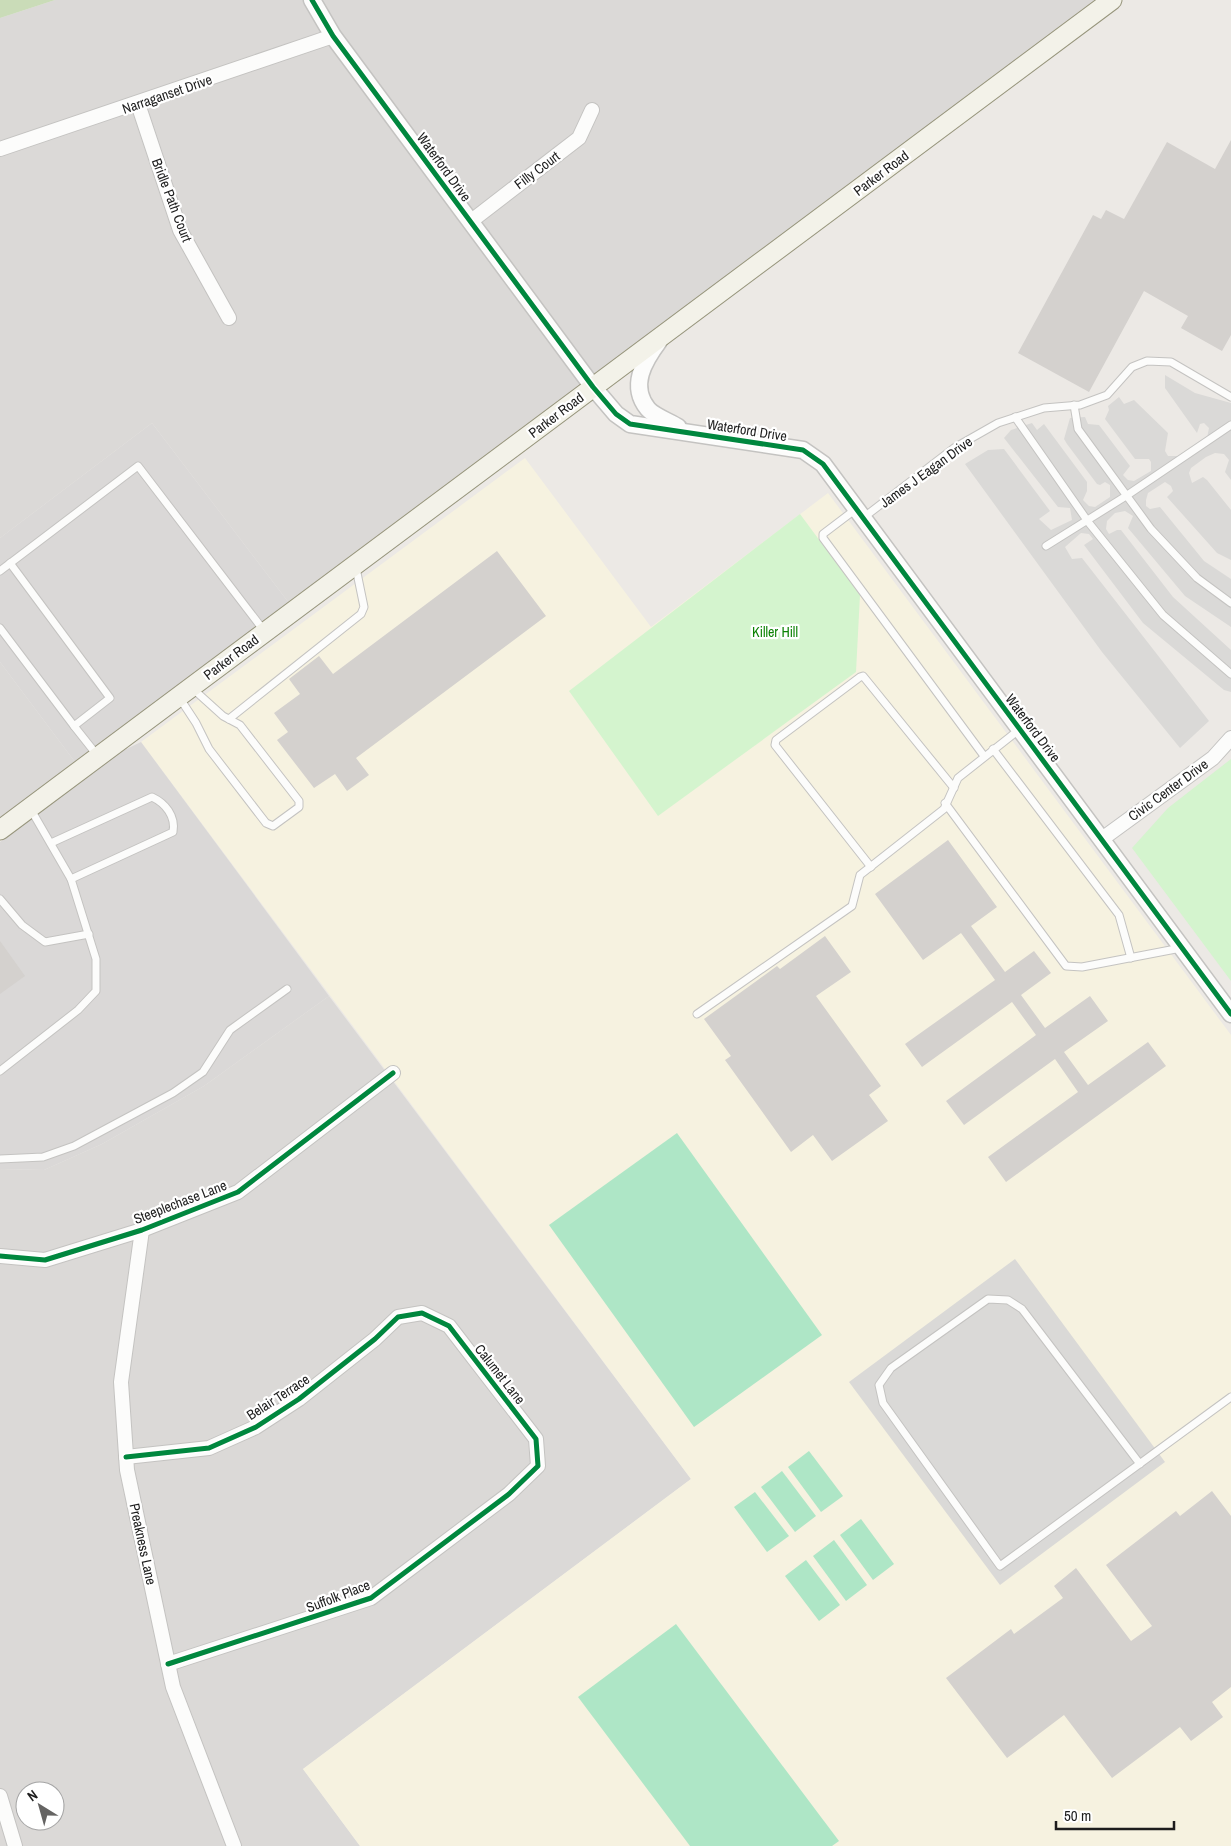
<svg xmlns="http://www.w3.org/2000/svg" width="1231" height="1846" viewBox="0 0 1231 1846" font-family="'Archivo Narrow',sans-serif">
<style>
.residential{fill:#dbd9d7;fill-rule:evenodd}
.education{fill:#f6f2e0}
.religious{fill:#dad8d7}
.forest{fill:#cadcb8}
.park{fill:#d4f4ce}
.pitch{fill:#aee6c6}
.parking{fill:#dad9d7}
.building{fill:#d4d1ce}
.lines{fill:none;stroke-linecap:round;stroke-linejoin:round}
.service-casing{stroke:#c4c3c1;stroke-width:9}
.minor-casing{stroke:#c4c3c1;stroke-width:16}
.tertiary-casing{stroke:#c4c3c1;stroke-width:19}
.secondary-casing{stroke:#97957c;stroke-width:21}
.service{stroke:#fcfcfb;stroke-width:7}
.minor{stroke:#fcfcfb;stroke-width:14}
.tertiary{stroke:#fcfcfb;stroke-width:16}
.secondary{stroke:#f3f2e9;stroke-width:19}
.cycleway-casing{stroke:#fff;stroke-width:8}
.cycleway{stroke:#00873e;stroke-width:5}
.labels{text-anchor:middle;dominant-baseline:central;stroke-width:4.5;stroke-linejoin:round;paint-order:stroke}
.street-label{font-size:14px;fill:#1d1d1d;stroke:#fff}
.park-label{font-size:14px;fill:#0c8204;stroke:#fff}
</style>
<rect width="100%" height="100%" fill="#ece9e5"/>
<g class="residential">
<path d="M 55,0 L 1096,0 L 289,603 L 152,423 L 0,538 L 0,18 Z"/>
<path d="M 0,662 L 75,762 L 0,818 Z"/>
<path d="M 329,996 L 691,1479 L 303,1769 L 360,1846 L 0,1846 L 0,1169 L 44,1170 L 102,1144 L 204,1086 ZM 25,1791 L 55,1791 L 55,1821 L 25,1821 Z"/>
</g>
<path class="education" d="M 525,458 L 651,627 L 828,493 L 1231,1035 L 1231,1846 L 360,1846 L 303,1769 L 691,1479 L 141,742 Z"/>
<g class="religious">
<path d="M 152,423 L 289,603 L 75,762 L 0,662 L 0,538 Z"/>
<path d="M 141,742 L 329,996 L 204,1086 L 102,1144 L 44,1170 L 0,1169 L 0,842 L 116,754 Z"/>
</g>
<path class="forest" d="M 0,0 L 55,0 L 0,18 Z"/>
<g class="park">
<path d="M 800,514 L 860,595 L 856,672 L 658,816 L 569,691 Z"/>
<path d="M 1231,759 L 1231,981 L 1132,848 L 1168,808 Z"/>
</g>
<g class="pitch">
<path d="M 677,1133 L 822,1335 L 694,1427 L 549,1225 Z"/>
<path d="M 809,1451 L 843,1496 L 821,1512 L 788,1467 Z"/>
<path d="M 782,1471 L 816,1516 L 795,1532 L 761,1487 Z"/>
<path d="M 755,1492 L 789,1536 L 767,1552 L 734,1507 Z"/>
<path d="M 861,1519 L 894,1564 L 873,1580 L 840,1535 Z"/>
<path d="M 834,1540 L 867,1585 L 846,1601 L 813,1556 Z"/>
<path d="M 806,1560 L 840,1605 L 819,1621 L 785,1576 Z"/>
<path d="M 676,1624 L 839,1841 L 832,1846 L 690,1846 L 578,1697 Z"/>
</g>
<g class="parking">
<path d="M 1165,375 L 1195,393 L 1231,403 L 1231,480 L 1225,472 L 1229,460 L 1224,454 L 1215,453 L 1206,457 L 1191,468 L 1189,473 L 1192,483 L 1203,477 L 1207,480 L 1231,510 L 1231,560 L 1217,553 L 1167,497 L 1173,491 L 1171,486 L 1165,482 L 1148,493 L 1146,500 L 1146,506 L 1150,509 L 1160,507 L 1204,561 L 1231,579 L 1231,627 L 1185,596 L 1128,528 L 1133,516 L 1125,511 L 1115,513 L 1107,521 L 1106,529 L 1109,534 L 1117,530 L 1121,530 L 1173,597 L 1231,650 L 1231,692 L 1224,690 L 1143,623 L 1084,545 L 1093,539 L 1089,534 L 1081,533 L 1065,547 L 1072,559 L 1082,558 L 1209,721 L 1180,748 L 1102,652 L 965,464 L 988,450 L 1004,449 L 1050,511 L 1039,519 L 1051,530 L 1072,520 L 1070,508 L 1058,507 L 1004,438 L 1011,430 L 1032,423 L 1037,430 L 1044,424 L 1087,482 L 1087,491 L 1083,500 L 1089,506 L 1095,507 L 1110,497 L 1110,485 L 1105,482 L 1100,485 L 1097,484 L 1067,444 L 1064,439 L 1070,418 L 1085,417 L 1088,424 L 1099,425 L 1130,466 L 1123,475 L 1128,480 L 1134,481 L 1151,471 L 1151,462 L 1149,459 L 1135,459 L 1105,419 L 1109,410 L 1108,406 L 1119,397 L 1124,404 L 1134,400 L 1168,433 L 1165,451 L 1168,456 L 1180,456 L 1207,438 L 1209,428 L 1204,423 L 1200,424 L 1197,433 L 1165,388 Z"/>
<path d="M 1015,1259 L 1165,1462 L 1000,1585 L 849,1382 Z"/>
</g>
<g class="building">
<path d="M 1231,140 L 1231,335 L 1222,351 L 1181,328 L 1188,316 L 1144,291 L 1089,392 L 1018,353 L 1093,215 L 1101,219 L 1106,210 L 1124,219 L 1167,142 L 1215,169 Z"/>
<path d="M 497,551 L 546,616 L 356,758 L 369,775 L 347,791 L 335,774 L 314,788 L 277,740 L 288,732 L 274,713 L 300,694 L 289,679 L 319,656 L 333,674 Z"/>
<path d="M 948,840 L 997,907 L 971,926 L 1005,972 L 1034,951 L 1051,973 L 1021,995 L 1045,1028 L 1090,996 L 1108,1021 L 1064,1052 L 1088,1085 L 1148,1042 L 1166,1066 L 1006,1182 L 988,1157 L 1078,1092 L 1055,1059 L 964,1125 L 946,1101 L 1036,1035 L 1012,1002 L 922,1067 L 905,1044 L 995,980 L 961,933 L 923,960 L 875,894 Z"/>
<path d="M 825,936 L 851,972 L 816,996 L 881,1086 L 869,1095 L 888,1121 L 832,1161 L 813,1135 L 791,1152 L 725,1060 L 731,1056 L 704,1019 L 777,966 L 780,969 Z"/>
<path d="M 0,941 L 25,976 L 0,994 Z"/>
<path d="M 1212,1491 L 1231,1516 L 1231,1687 L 1212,1702 L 1223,1717 L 1191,1741 L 1180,1727 L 1112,1778 L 1064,1715 L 1007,1758 L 946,1678 L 1011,1629 L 1014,1634 L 1063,1598 L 1054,1586 L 1076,1568 L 1131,1641 L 1152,1626 L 1106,1565 L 1176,1511 L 1180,1516 Z"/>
</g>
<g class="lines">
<defs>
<g id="service">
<path d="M 1074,405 L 1078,429 L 1151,529 L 1197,578 L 1231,603"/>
<path d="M 1015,417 L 1089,523 L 1163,615 L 1231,674"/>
<path d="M 856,509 L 823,534 L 823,538 L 984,756"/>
<path d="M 863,518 L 954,448 L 998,423 L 1044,408 L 1080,405 L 1107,395 L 1132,367 L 1147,361 L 1171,362 L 1231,397"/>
<path d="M 1046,546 L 1126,496 L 1231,425"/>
<path d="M 0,571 L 138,466 L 265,632"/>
<path d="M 0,628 L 74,726 L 110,698 L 10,563"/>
<path d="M 179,697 L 196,723 L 209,749 L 266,823 L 273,826 L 299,807 L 299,801 L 240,725 L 223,716 L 192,688"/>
<path d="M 229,719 L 361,614 L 364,607 L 356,568"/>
<path d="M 74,726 L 97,755"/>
<path d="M 993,749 L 1119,915 L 1131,958"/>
<path d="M 945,803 L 1066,966 L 1082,967 L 1181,948"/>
<path d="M 51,843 L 152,797 C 165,803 176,816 173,832 L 71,879"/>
<path d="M 871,867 L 775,745 L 776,740 L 860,677 L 863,676 L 954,788"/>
<path d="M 0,899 L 22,925 L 45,942 L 89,934"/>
<path d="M 697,1014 L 852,906 L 860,875 L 944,809 L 958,778 L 1020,729"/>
<path d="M 0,1071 L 78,1010 L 96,991 L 96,959 L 71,879 L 30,808"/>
<path d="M 0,1159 L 43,1157 L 74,1146 L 173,1093 L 203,1072 L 230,1030 L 287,989"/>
<path d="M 1140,1464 L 1022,1309 L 1008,1300 L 988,1299 L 891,1368 L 879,1385 L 883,1403 L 1000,1566 L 1231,1397"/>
</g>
<g id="minor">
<path d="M 138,104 L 180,230 L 229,318"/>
<path d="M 0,149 L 333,36"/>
<path d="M 470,222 L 579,138 L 592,110"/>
<path d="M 1102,839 L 1213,758 L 1231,738"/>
<path d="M 142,1230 L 121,1382 L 127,1470 L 173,1687 L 234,1846"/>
<path d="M 0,1256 L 45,1260 L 142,1230 L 238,1192 L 393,1073"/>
<path d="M 126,1457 L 209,1448 L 256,1427 L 299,1399 L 375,1339 L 398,1317 L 422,1313 L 449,1326 L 536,1439 L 538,1466 L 509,1494 L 371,1598 L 168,1664"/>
<path d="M 0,1796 L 15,1846"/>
</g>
<g id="tertiary">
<path d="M 312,0 L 333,36 L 593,387 L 616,414 L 630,424 L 803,450 L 823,464 L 1231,1014"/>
<path d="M 659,341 C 644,361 629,386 648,409 C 654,416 670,422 678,427"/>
</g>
<path id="secondary" d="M 0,830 L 1112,0"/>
</defs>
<use href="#service" class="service-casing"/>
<use href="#minor" class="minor-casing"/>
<use href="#tertiary" class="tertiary-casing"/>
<use href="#secondary" class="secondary-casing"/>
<use href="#service" class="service"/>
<use href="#minor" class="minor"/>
<use href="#tertiary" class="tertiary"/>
<use href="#secondary" class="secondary"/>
<defs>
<g id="cycleway">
<path d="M 312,0 L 333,36 L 593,387 L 616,414 L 630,424 L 803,450 L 823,464 L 1231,1014"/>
<path d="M 0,1256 L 45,1260 L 142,1230 L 238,1192 L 393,1073"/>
<path d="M 126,1457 L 209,1448 L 256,1427 L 299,1399 L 375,1339 L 398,1317 L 422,1313 L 449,1326 L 536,1439 L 538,1466 L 509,1494 L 371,1598 L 168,1664"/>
</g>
</defs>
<use href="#cycleway" class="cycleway-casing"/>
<use href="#cycleway" class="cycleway"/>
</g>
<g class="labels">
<g class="street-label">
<text transform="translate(167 94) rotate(-19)">Narraganset Drive</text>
<text transform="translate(444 167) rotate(54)">Waterford Drive</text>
<text transform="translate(537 170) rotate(-37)">Filly Court</text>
<text transform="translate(881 173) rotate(-37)">Parker Road</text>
<text transform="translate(172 200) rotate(69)">Bridle Path Court</text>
<text transform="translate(556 415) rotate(-37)">Parker Road</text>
<text transform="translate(747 430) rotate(9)">Waterford Drive</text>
<text transform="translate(926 472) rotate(-36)">James J Eagan Drive</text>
<text transform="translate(231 657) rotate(-37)">Parker Road</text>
<text transform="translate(1033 728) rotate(53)">Waterford Drive</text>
<text transform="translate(1168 790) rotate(-36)">Civic Center Drive</text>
<text transform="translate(180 1202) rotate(-21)">Steeplechase Lane</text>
<text transform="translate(500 1374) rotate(52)">Calumet Lane</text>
<text transform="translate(278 1397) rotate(-33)">Belair Terrace</text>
<text transform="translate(143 1544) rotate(78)">Preakness Lane</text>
<text transform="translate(338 1596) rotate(-21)">Suffolk Place</text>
</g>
<g class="park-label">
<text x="775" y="632">Killer Hill</text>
</g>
</g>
<g transform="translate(40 1806) rotate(323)"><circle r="24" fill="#ffffff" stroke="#a5a5a5"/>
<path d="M0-4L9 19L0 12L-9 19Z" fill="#656463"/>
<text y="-8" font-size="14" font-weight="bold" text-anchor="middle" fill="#1d1d1d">N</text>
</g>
<path d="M1056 1821v8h118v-8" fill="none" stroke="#1d1d1d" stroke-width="2.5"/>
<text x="1064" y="1821" font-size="15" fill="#1d1d1d" stroke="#ffffff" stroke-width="4" paint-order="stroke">50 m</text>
</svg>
